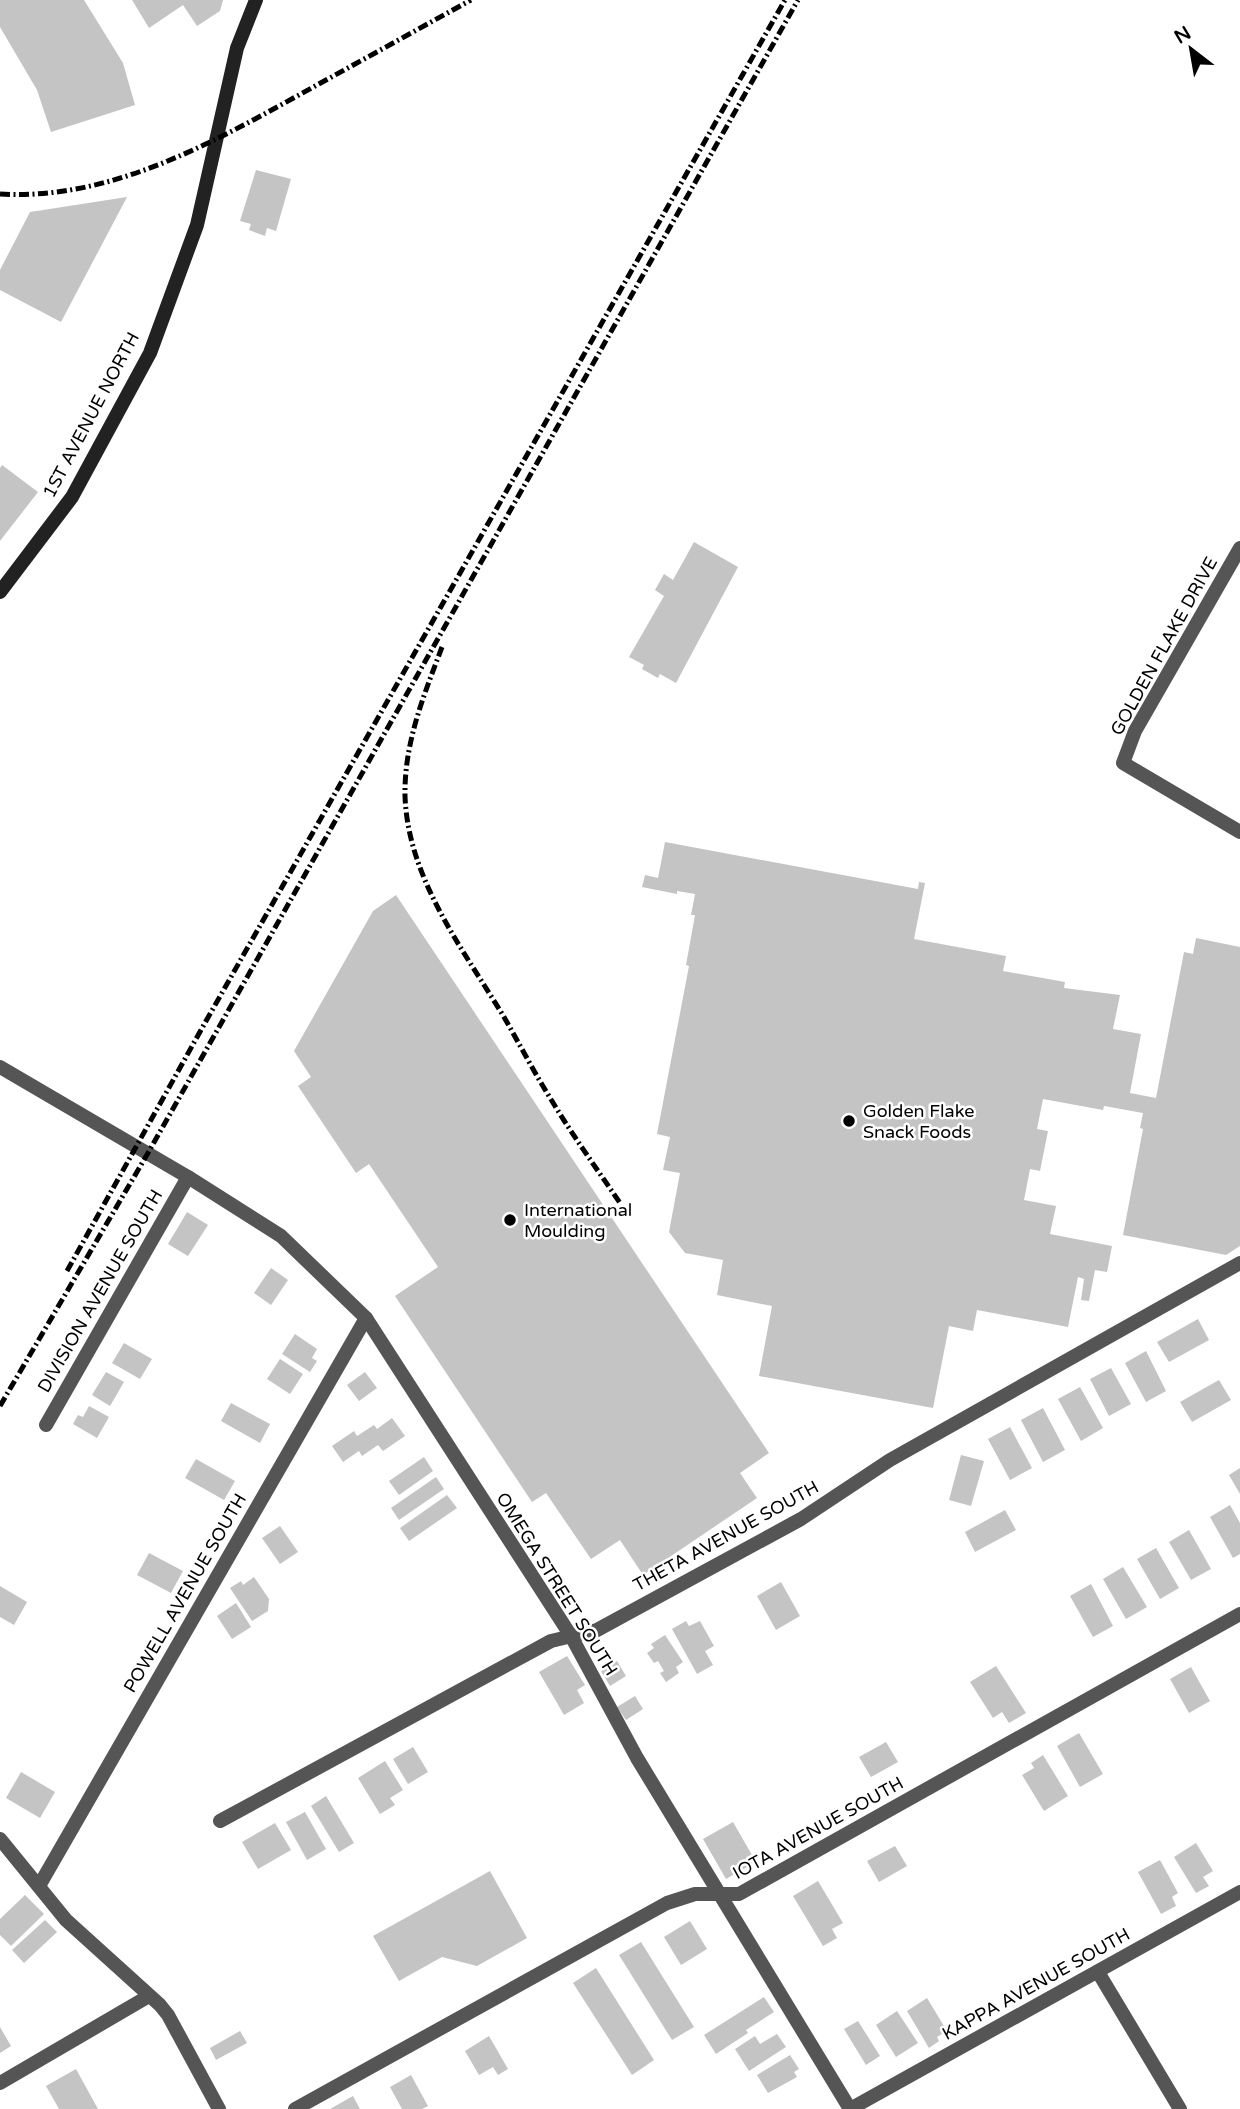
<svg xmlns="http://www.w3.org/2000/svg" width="1240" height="2109" viewBox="0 0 1240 2109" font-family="'Varela Round',sans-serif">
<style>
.building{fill:#c4c4c4}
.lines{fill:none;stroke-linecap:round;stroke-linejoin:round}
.street{stroke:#555;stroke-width:14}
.secondary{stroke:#222;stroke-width:14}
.rail{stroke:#000;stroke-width:5;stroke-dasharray:10 3.5 2 3.5;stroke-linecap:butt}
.poi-dot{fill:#000;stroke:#fff;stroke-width:2.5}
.labels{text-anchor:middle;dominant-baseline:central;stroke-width:5;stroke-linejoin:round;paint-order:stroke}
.street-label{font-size:18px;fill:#000;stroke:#fff}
.poi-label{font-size:18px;fill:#000;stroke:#fff;text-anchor:start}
</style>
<rect width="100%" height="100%" fill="#fff"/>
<g class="building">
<path d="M 0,0 L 84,0 L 123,63 L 135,105 L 51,132 L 37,90 L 0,27 Z"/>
<path d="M 132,0 L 223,0 L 220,11 L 197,26 L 183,5 L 149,28 Z"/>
<path d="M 256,170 L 291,179 L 276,231 L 267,228 L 265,236 L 249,230 L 251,224 L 240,221 Z"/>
<path d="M 127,197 L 61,322 L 0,290 L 0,270 L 30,212 Z"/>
<path d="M 2,465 L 38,492 L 0,541 L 0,468 Z"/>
<path d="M 694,542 L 738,567 L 676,683 L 660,674 L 658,678 L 642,669 L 644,665 L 629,657 L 664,596 L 655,590 L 664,574 L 673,580 Z"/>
<path d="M 665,842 L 918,889 L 919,882 L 925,883 L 914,939 L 1006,956 L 1003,971 L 1065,982 L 1064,988 L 1120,995 L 1113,1029 L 1141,1034 L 1130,1093 L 1156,1098 L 1184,952 L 1193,954 L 1196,938 L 1240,947 L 1240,1246 L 1226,1255 L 1123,1235 L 1143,1129 L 1140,1128 L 1143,1113 L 1104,1106 L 1103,1110 L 1043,1099 L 1037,1129 L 1048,1131 L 1040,1171 L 1030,1169 L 1024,1200 L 1056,1206 L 1050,1234 L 1112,1246 L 1107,1272 L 1095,1270 L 1089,1301 L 1081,1300 L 1084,1279 L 1078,1277 L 1068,1327 L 977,1310 L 973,1331 L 949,1326 L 933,1408 L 759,1376 L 772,1306 L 717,1295 L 723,1260 L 685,1253 L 669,1232 L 680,1173 L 663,1170 L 670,1137 L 657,1134 L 689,966 L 686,965 L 695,915 L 691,915 L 695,894 L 677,891 L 677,894 L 642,887 L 645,875 L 658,878 Z"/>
<path d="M 396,895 L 769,1453 L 740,1473 L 757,1498 L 643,1575 L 620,1540 L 591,1559 L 546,1493 L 532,1502 L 395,1296 L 438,1267 L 369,1164 L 356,1173 L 298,1086 L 311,1077 L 294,1051 L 373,911 Z"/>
<path d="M 187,1212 L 208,1225 L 188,1256 L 168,1244 Z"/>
<path d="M 271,1268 L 288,1280 L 271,1305 L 254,1293 Z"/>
<path d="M 1198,1319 L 1209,1340 L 1169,1362 L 1157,1342 Z"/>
<path d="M 295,1334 L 317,1349 L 312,1358 L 317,1361 L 310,1372 L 282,1354 Z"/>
<path d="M 124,1343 L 152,1359 L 140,1379 L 112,1363 Z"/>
<path d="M 1146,1351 L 1166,1391 L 1146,1402 L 1125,1363 Z"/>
<path d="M 280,1359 L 303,1374 L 290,1394 L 267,1379 Z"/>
<path d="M 1111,1368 L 1131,1404 L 1109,1416 L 1090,1379 Z"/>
<path d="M 106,1372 L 124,1382 L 110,1406 L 92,1395 Z"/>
<path d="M 365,1372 L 377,1388 L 359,1401 L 347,1385 Z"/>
<path d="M 1219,1380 L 1231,1400 L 1192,1422 L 1180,1402 Z"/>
<path d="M 1080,1387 L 1103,1428 L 1081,1441 L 1058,1399 Z"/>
<path d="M 231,1403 L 270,1424 L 260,1443 L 221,1421 Z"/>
<path d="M 89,1406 L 109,1417 L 97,1438 L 73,1424 L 78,1415 L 83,1417 Z"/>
<path d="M 1043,1408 L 1065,1450 L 1043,1462 L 1021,1420 Z"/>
<path d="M 392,1418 L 405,1436 L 383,1451 L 378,1445 L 362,1456 L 359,1451 L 343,1462 L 332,1446 L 354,1431 L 357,1436 L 374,1425 L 377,1429 Z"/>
<path d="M 1010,1427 L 1032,1468 L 1010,1480 L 988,1439 Z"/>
<path d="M 961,1455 L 984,1461 L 971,1506 L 949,1500 Z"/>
<path d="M 424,1457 L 433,1471 L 399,1495 L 389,1481 Z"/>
<path d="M 196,1459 L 235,1481 L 224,1500 L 185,1478 Z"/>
<path d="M 1240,1468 L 1240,1494 L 1229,1475 Z"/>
<path d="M 436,1477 L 444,1489 L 399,1520 L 391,1508 Z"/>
<path d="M 447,1495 L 457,1508 L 409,1541 L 400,1528 Z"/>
<path d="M 1230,1505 L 1240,1523 L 1240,1554 L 1233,1558 L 1210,1517 Z"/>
<path d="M 1005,1510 L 1016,1530 L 975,1552 L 965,1532 Z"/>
<path d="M 280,1526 L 298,1552 L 280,1564 L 262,1538 Z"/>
<path d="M 1189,1530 L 1211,1569 L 1191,1580 L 1169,1542 Z"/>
<path d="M 1156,1548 L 1179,1588 L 1160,1599 L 1137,1559 Z"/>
<path d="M 149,1553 L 183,1571 L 171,1593 L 137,1575 Z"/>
<path d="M 1123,1567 L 1147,1607 L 1126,1619 L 1103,1579 Z"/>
<path d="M 254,1577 L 269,1599 L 268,1611 L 252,1621 L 230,1588 L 241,1581 L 243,1585 Z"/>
<path d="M 781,1582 L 800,1616 L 776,1630 L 757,1596 Z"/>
<path d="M 1091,1584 L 1113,1626 L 1093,1637 L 1070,1596 Z"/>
<path d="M 0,1586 L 27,1602 L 14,1625 L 0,1617 Z"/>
<path d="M 236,1603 L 251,1627 L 232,1639 L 217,1616 Z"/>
<path d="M 686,1621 L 689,1626 L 700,1621 L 714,1646 L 705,1651 L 713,1665 L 697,1674 L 672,1629 Z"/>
<path d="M 665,1635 L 683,1662 L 676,1667 L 679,1673 L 666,1682 L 660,1673 L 664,1671 L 658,1661 L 654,1663 L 647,1653 L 654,1648 L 651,1644 Z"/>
<path d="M 567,1656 L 585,1685 L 577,1690 L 584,1703 L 564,1715 L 539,1672 Z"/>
<path d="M 617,1661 L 626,1676 L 610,1686 L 601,1671 Z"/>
<path d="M 996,1666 L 1026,1713 L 1009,1723 L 1002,1712 L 993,1718 L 970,1682 Z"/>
<path d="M 1191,1667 L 1210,1701 L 1189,1713 L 1170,1679 Z"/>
<path d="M 635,1696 L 643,1709 L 626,1720 L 617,1707 Z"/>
<path d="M 1079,1733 L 1103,1774 L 1080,1787 L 1057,1746 Z"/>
<path d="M 886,1742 L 898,1762 L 871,1777 L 859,1757 Z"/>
<path d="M 413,1747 L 428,1772 L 408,1784 L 393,1759 Z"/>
<path d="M 1043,1755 L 1068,1796 L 1044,1811 L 1022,1775 L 1034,1768 L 1031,1763 Z"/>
<path d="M 385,1761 L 403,1790 L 390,1798 L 395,1805 L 380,1814 L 358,1778 Z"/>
<path d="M 21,1772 L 55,1792 L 40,1818 L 6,1798 Z"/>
<path d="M 326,1796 L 354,1843 L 339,1852 L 311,1806 Z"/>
<path d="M 305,1812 L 326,1849 L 307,1860 L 286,1822 Z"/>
<path d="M 733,1822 L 756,1862 L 726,1879 L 703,1839 Z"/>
<path d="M 275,1823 L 291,1850 L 258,1869 L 242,1842 Z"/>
<path d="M 1196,1843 L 1213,1871 L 1203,1877 L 1209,1886 L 1196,1893 L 1174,1857 Z"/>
<path d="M 895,1846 L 907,1866 L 879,1882 L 867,1861 Z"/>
<path d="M 1160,1860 L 1178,1893 L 1172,1897 L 1176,1906 L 1161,1914 L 1138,1872 Z"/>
<path d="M 490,1871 L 527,1938 L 477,1966 L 442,1957 L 399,1981 L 373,1936 Z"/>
<path d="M 818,1881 L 843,1923 L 832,1929 L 837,1938 L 823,1946 L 793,1896 Z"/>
<path d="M 25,1895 L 44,1914 L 11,1946 L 0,1935 L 0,1919 Z"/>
<path d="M 45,1920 L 57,1932 L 24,1963 L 12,1950 Z"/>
<path d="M 690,1921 L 707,1949 L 681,1965 L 664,1937 Z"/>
<path d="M 641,1942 L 694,2027 L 672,2040 L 619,1955 Z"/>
<path d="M 596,1968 L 654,2060 L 632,2075 L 573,1983 Z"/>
<path d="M 764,1997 L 774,2012 L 746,2030 L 748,2033 L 716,2054 L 704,2035 Z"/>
<path d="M 927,1998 L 947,2031 L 937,2037 L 939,2041 L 929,2048 L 907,2011 Z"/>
<path d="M 897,2011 L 918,2043 L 896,2057 L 876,2025 Z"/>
<path d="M 858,2021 L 880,2056 L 866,2065 L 844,2029 Z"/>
<path d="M 0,2027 L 11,2046 L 0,2053 Z"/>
<path d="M 240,2031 L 247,2043 L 216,2060 L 210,2048 Z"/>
<path d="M 777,2034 L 786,2047 L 749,2071 L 735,2049 L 755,2036 L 760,2044 Z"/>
<path d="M 489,2036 L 508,2069 L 498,2075 L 493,2067 L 479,2075 L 465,2051 Z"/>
<path d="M 790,2055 L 799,2069 L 794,2072 L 797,2077 L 768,2093 L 757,2075 Z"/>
<path d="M 76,2069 L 98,2109 L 59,2109 L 46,2086 Z"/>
<path d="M 411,2075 L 428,2106 L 422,2109 L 402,2109 L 390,2087 Z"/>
<path d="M 353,2096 L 360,2109 L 330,2109 Z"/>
</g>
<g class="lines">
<g class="street">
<path d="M 1240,548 L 1135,731 L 1123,763 L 1240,832"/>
<path d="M 0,1067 L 188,1177 L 281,1236 L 366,1318 L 571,1636 L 637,1758 L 850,2109"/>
<path d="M 46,1425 L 188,1177"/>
<path d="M 220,1821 L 551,1641 L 597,1630 L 801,1519 L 890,1460 L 1240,1263"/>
<path d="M 0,1839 L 66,1920 L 160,2005 L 168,2015 L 219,2109"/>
<path d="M 39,1886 L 366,1318"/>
<path d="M 1098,1972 L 1180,2109"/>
<path d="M 0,2083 L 149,1996"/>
<path d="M 295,2109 L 667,1903 L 695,1894 L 739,1894 L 1240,1614"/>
<path d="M 850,2109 L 1240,1892"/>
</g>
<path class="secondary" d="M 0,592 L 72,497 L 150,353 L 197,225 L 237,48 L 256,0"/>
<g class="rail">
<path d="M 0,194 C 114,201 221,138 317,85 C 368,57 420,28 471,0"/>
<path d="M 442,647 C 424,695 404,743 405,796 C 408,879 463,949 504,1017 C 520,1045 535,1074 552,1101 C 573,1136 597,1169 620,1203"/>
<path d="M 67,1271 L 206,1021 L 785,0"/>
<path d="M 0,1406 L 148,1153 L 798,0"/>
</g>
</g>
<g class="poi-dot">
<circle cx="849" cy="1121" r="7"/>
<circle cx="510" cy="1220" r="7"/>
</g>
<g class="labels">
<g class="street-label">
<text transform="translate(91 415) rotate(-62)">1ST AVENUE NORTH</text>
<text transform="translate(1164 646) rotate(-61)">GOLDEN FLAKE DRIVE</text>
<text transform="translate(100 1291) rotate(-60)">DIVISION AVENUE SOUTH</text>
<text transform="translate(726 1536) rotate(-29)">THETA AVENUE SOUTH</text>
<text transform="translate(557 1584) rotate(58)">OMEGA STREET SOUTH</text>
<text transform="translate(185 1593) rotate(-60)">POWELL AVENUE SOUTH</text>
<text transform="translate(818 1828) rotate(-29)">IOTA AVENUE SOUTH</text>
<text transform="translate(1036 1984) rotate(-29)">KAPPA AVENUE SOUTH</text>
</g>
<g class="poi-label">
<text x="863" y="1111">Golden Flake<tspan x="863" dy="21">Snack Foods</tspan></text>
<text x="524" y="1210">International<tspan x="524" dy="21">Moulding</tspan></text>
</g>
</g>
<g transform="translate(1191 49) rotate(329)" stroke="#ffffff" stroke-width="5" paint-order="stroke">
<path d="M0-5L12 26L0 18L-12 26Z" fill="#000000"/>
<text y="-10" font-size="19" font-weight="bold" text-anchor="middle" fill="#000000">N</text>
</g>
</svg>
